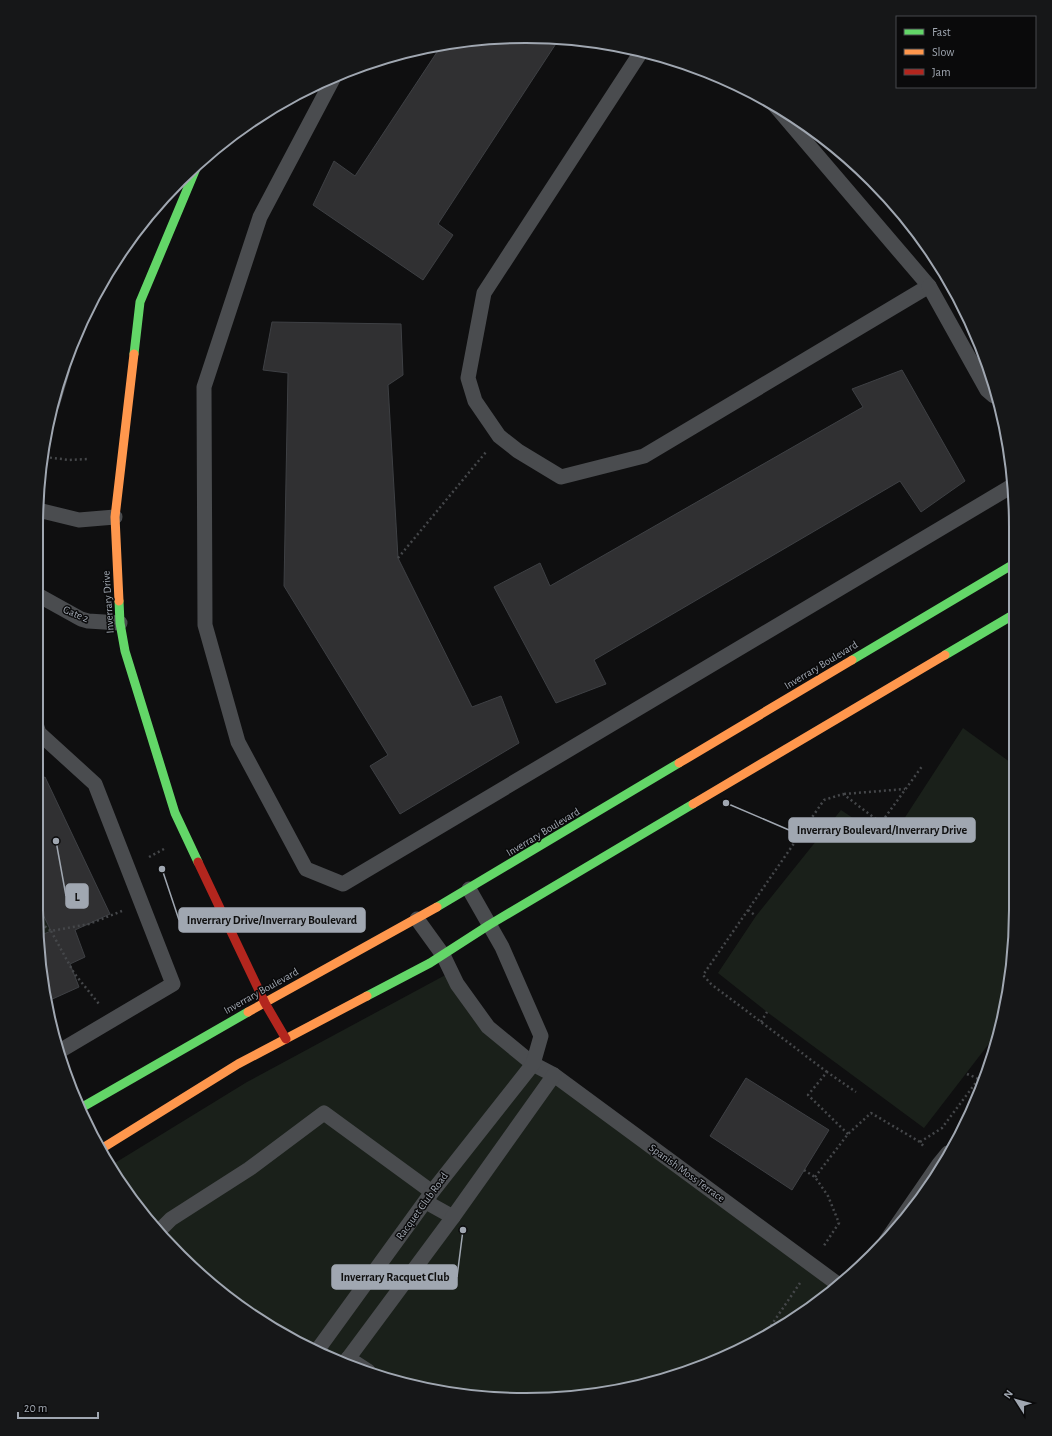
<svg xmlns="http://www.w3.org/2000/svg" width="1052" height="1436" viewBox="0 0 1052 1436" font-family="'Alegreya Sans',sans-serif">
<style>
.green{fill:#1a201a}
.building{fill:#303032;stroke:#3e4044}
.lines{fill:none;stroke-linecap:round;stroke-linejoin:round}
.path{stroke:#45474a;stroke-width:2.5;stroke-dasharray:2 3;stroke-linecap:butt}
.lane{stroke:#4a4c4f;stroke-width:15}
.fast{stroke:#63d668;stroke-width:9}
.slow{stroke:#ff974d;stroke-width:9}
.jam{stroke:#b3261e;stroke-width:9}
.labels{text-anchor:middle;dominant-baseline:central;stroke-width:3;stroke-linejoin:round;paint-order:stroke}
.street-label{font-size:11px;fill:#a0a7b1;stroke:#0a0a0b}
.rim{fill:none;stroke:#a0a7b1;stroke-width:2}
.leader{fill:none;stroke:#a0a7b1;stroke-width:1.5}
.callout-dot{fill:#a0a7b1;stroke:#0a0a0b;stroke-width:1.5}
.callout{fill:#a0a7b1;stroke:#a0a7b1;stroke-width:1.5}
.callout-label{font-size:12px;text-anchor:middle;font-weight:bold;fill:#111}
</style>
<rect width="100%" height="100%" fill="#0f0f10"/>
<g class="green">
<path d="M 963,728 L 1014,765 L 1015,942 L 1001,1028 L 924,1128 L 767,1012 L 718,973 L 756,916 L 841,810 L 889,842 Z"/>
<path d="M 36,900 L 51,931 L 39,936 Z"/>
<path d="M 451,972 L 488,1027 L 839,1285 L 824,1299 L 714,1363 L 590,1396 L 462,1396 L 369,1374 L 309,1350 L 203,1278 L 118,1182 L 110,1166 L 247,1082 Z"/>
</g>
<g class="building">
<path d="M 494,37 L 559,39 L 438,224 L 453,235 L 423,280 L 313,205 L 334,161 L 355,176 L 441,46 Z"/>
<path d="M 272,322 L 401,324 L 403,375 L 388,385 L 398,558 L 472,707 L 501,696 L 519,743 L 400,814 L 370,766 L 388,755 L 284,586 L 288,373 L 263,370 Z"/>
<path d="M 902,370 L 965,481 L 921,512 L 900,481 L 594,660 L 606,684 L 556,703 L 494,587 L 540,563 L 550,586 L 863,407 L 852,389 Z"/>
<path d="M 45,777 L 110,914 L 75,930 L 85,957 L 70,964 L 79,987 L 48,1001 L 39,936 L 51,931 L 36,900 L 36,781 Z"/>
<path d="M 746,1078 L 829,1130 L 792,1190 L 710,1136 Z"/>
</g>
<g class="lines">
<g class="path">
<path d="M 45,457 L 69,460 L 88,459"/>
<path d="M 398,558 L 486,452"/>
<path d="M 844,794 L 905,789"/>
<path d="M 149,857 L 164,849"/>
<path d="M 748,910 L 756,916"/>
<path d="M 37,920 L 51,931 L 89,924 L 122,911"/>
<path d="M 51,931 L 74,973 L 99,1004"/>
<path d="M 761,1022 L 767,1012"/>
<path d="M 827,1072 L 711,984 L 703,975 L 824,800 L 843,794 L 881,823 L 923,765"/>
<path d="M 967,1074 L 979,1079"/>
<path d="M 848,1134 L 808,1095 L 827,1072 L 856,1092"/>
<path d="M 920,1142 L 942,1128 L 989,1065"/>
<path d="M 804,1170 L 815,1177 L 828,1196 L 839,1223 L 823,1247"/>
<path d="M 815,1177 L 848,1134 L 871,1113 L 920,1142 L 925,1148"/>
<path d="M 768,1330 L 800,1283"/>
</g>
<g class="lane">
<path d="M 641,52 L 484,293 L 468,378 L 475,401 L 499,436 L 518,451 L 561,477 L 644,456 L 929,286 L 771,101"/>
<path d="M 334,77 L 260,217 L 204,387 L 205,625 L 238,742 L 306,869 L 343,884 L 1012,486"/>
<path d="M 929,286 L 987,390 L 994,396"/>
<path d="M 52,405 L 63,368"/>
<path d="M 38,510 L 79,520 L 115,517"/>
<path d="M 36,594 L 81,619 L 88,621 L 120,623"/>
<path d="M 36,724 L 39,733 L 95,784 L 173,984 L 58,1052"/>
<path d="M 417,919 L 443,955 L 457,984 L 488,1027 L 533,1064 L 554,1075 L 839,1285"/>
<path d="M 426,1202 L 453,1217"/>
<path d="M 160,1230 L 171,1219 L 249,1169 L 324,1113 L 432,1192"/>
<path d="M 886,1241 L 939,1164 L 948,1153"/>
<path d="M 316,1352 L 432,1192 L 533,1064 L 541,1036 L 502,947 L 469,889"/>
<path d="M 348,1358 L 368,1371 L 368,1374"/>
<path d="M 344,1364 L 453,1217 L 554,1075"/>
</g>
<g class="fast">
<path d="M 134,354 L 140,302 L 197,166"/>
<path d="M 119,601 L 120,623 L 125,651 L 175,813 L 198,862"/>
<path d="M 945,655 L 1013,615"/>
<path d="M 852,660 L 1012,565"/>
<path d="M 437,907 L 679,763"/>
<path d="M 367,996 L 430,963 L 489,925 L 693,804"/>
<path d="M 79,1109 L 248,1012"/>
</g>
<g class="slow">
<path d="M 119,601 L 115,517 L 134,354"/>
<path d="M 679,763 L 852,660"/>
<path d="M 693,804 L 945,655"/>
<path d="M 248,1012 L 437,907"/>
<path d="M 101,1149 L 238,1064 L 367,996"/>
</g>
<path class="jam" d="M 198,862 L 265,1003 L 286,1039"/>
</g>
<g class="labels">
<g class="street-label">
<text transform="translate(108 602) rotate(-94)">Inverrary Drive</text>
<text transform="translate(76 614) rotate(23)">Gate 2</text>
<text transform="translate(821 665) rotate(-31)">Inverrary Boulevard</text>
<text transform="translate(543 832) rotate(-31)">Inverrary Boulevard</text>
<text transform="translate(261 991) rotate(-29)">Inverrary Boulevard</text>
<text transform="translate(687 1173) rotate(36)">Spanish Moss Terrace</text>
<text transform="translate(422 1206) rotate(-54)">Racquet Club Road</text>
</g>
</g>
<path d="M0 0H1052V1436H0ZM526 43H526A483 483 0 0 1 1009 526V910A483 483 0 0 1 526 1393H526A483 483 0 0 1 43 910V526A483 483 0 0 1 526 43Z" fill="#161718" fill-rule="evenodd"/>
<path class="rim" d="M526 43H526A483 483 0 0 1 1009 526V910A483 483 0 0 1 526 1393H526A483 483 0 0 1 43 910V526A483 483 0 0 1 526 43Z"/>
<path class="leader" d="M726 803L789 830M56 841L66 896M162 869L179 920M463 1230L457 1277"/>
<g class="callout-dot">
<circle cx="726" cy="803" r="4"/>
<circle cx="56" cy="841" r="4"/>
<circle cx="162" cy="869" r="4"/>
<circle cx="463" cy="1230" r="4"/>
</g>
<g class="callout">
<rect x="789" y="818" width="186" height="24" rx="4"/>
<rect x="66" y="884" width="22" height="24" rx="4"/>
<rect x="179" y="908" width="186" height="24" rx="4"/>
<rect x="332" y="1265" width="125" height="24" rx="4"/>
</g>
<g class="callout-label">
<text x="882" y="834">Inverrary Boulevard/Inverrary Drive</text>
<text x="77" y="901">L</text>
<text x="272" y="924">Inverrary Drive/Inverrary Boulevard</text>
<text x="395" y="1281">Inverrary Racquet Club</text>
</g>
<rect x="896" y="16" width="140" height="72" fill="#0a0a0b" stroke="#46494d"/>
<rect x="904" y="29" width="20" height="6" fill="#63d668" stroke="#46494d"/>
<text x="932" y="36" font-size="12" fill="#a0a7b1">Fast</text>
<rect x="904" y="49" width="20" height="6" fill="#ff974d" stroke="#46494d"/>
<text x="932" y="56" font-size="12" fill="#a0a7b1">Slow</text>
<rect x="904" y="69" width="20" height="6" fill="#b3261e" stroke="#46494d"/>
<text x="932" y="76" font-size="12" fill="#a0a7b1">Jam</text>
<g transform="translate(1016 1400) rotate(306)" stroke="#0a0a0b" stroke-width="3" paint-order="stroke">
<path d="M0-3L7 15L0 10L-7 15Z" fill="#a0a7b1"/>
<text y="-6" font-size="11" font-weight="bold" text-anchor="middle" fill="#a0a7b1">N</text>
</g>
<path d="M18 1412v6h80v-6" fill="none" stroke="#a0a7b1" stroke-width="2"/>
<text x="24" y="1412" font-size="12" fill="#a0a7b1" stroke="#0a0a0b" stroke-width="3" paint-order="stroke">20 m</text>
</svg>
